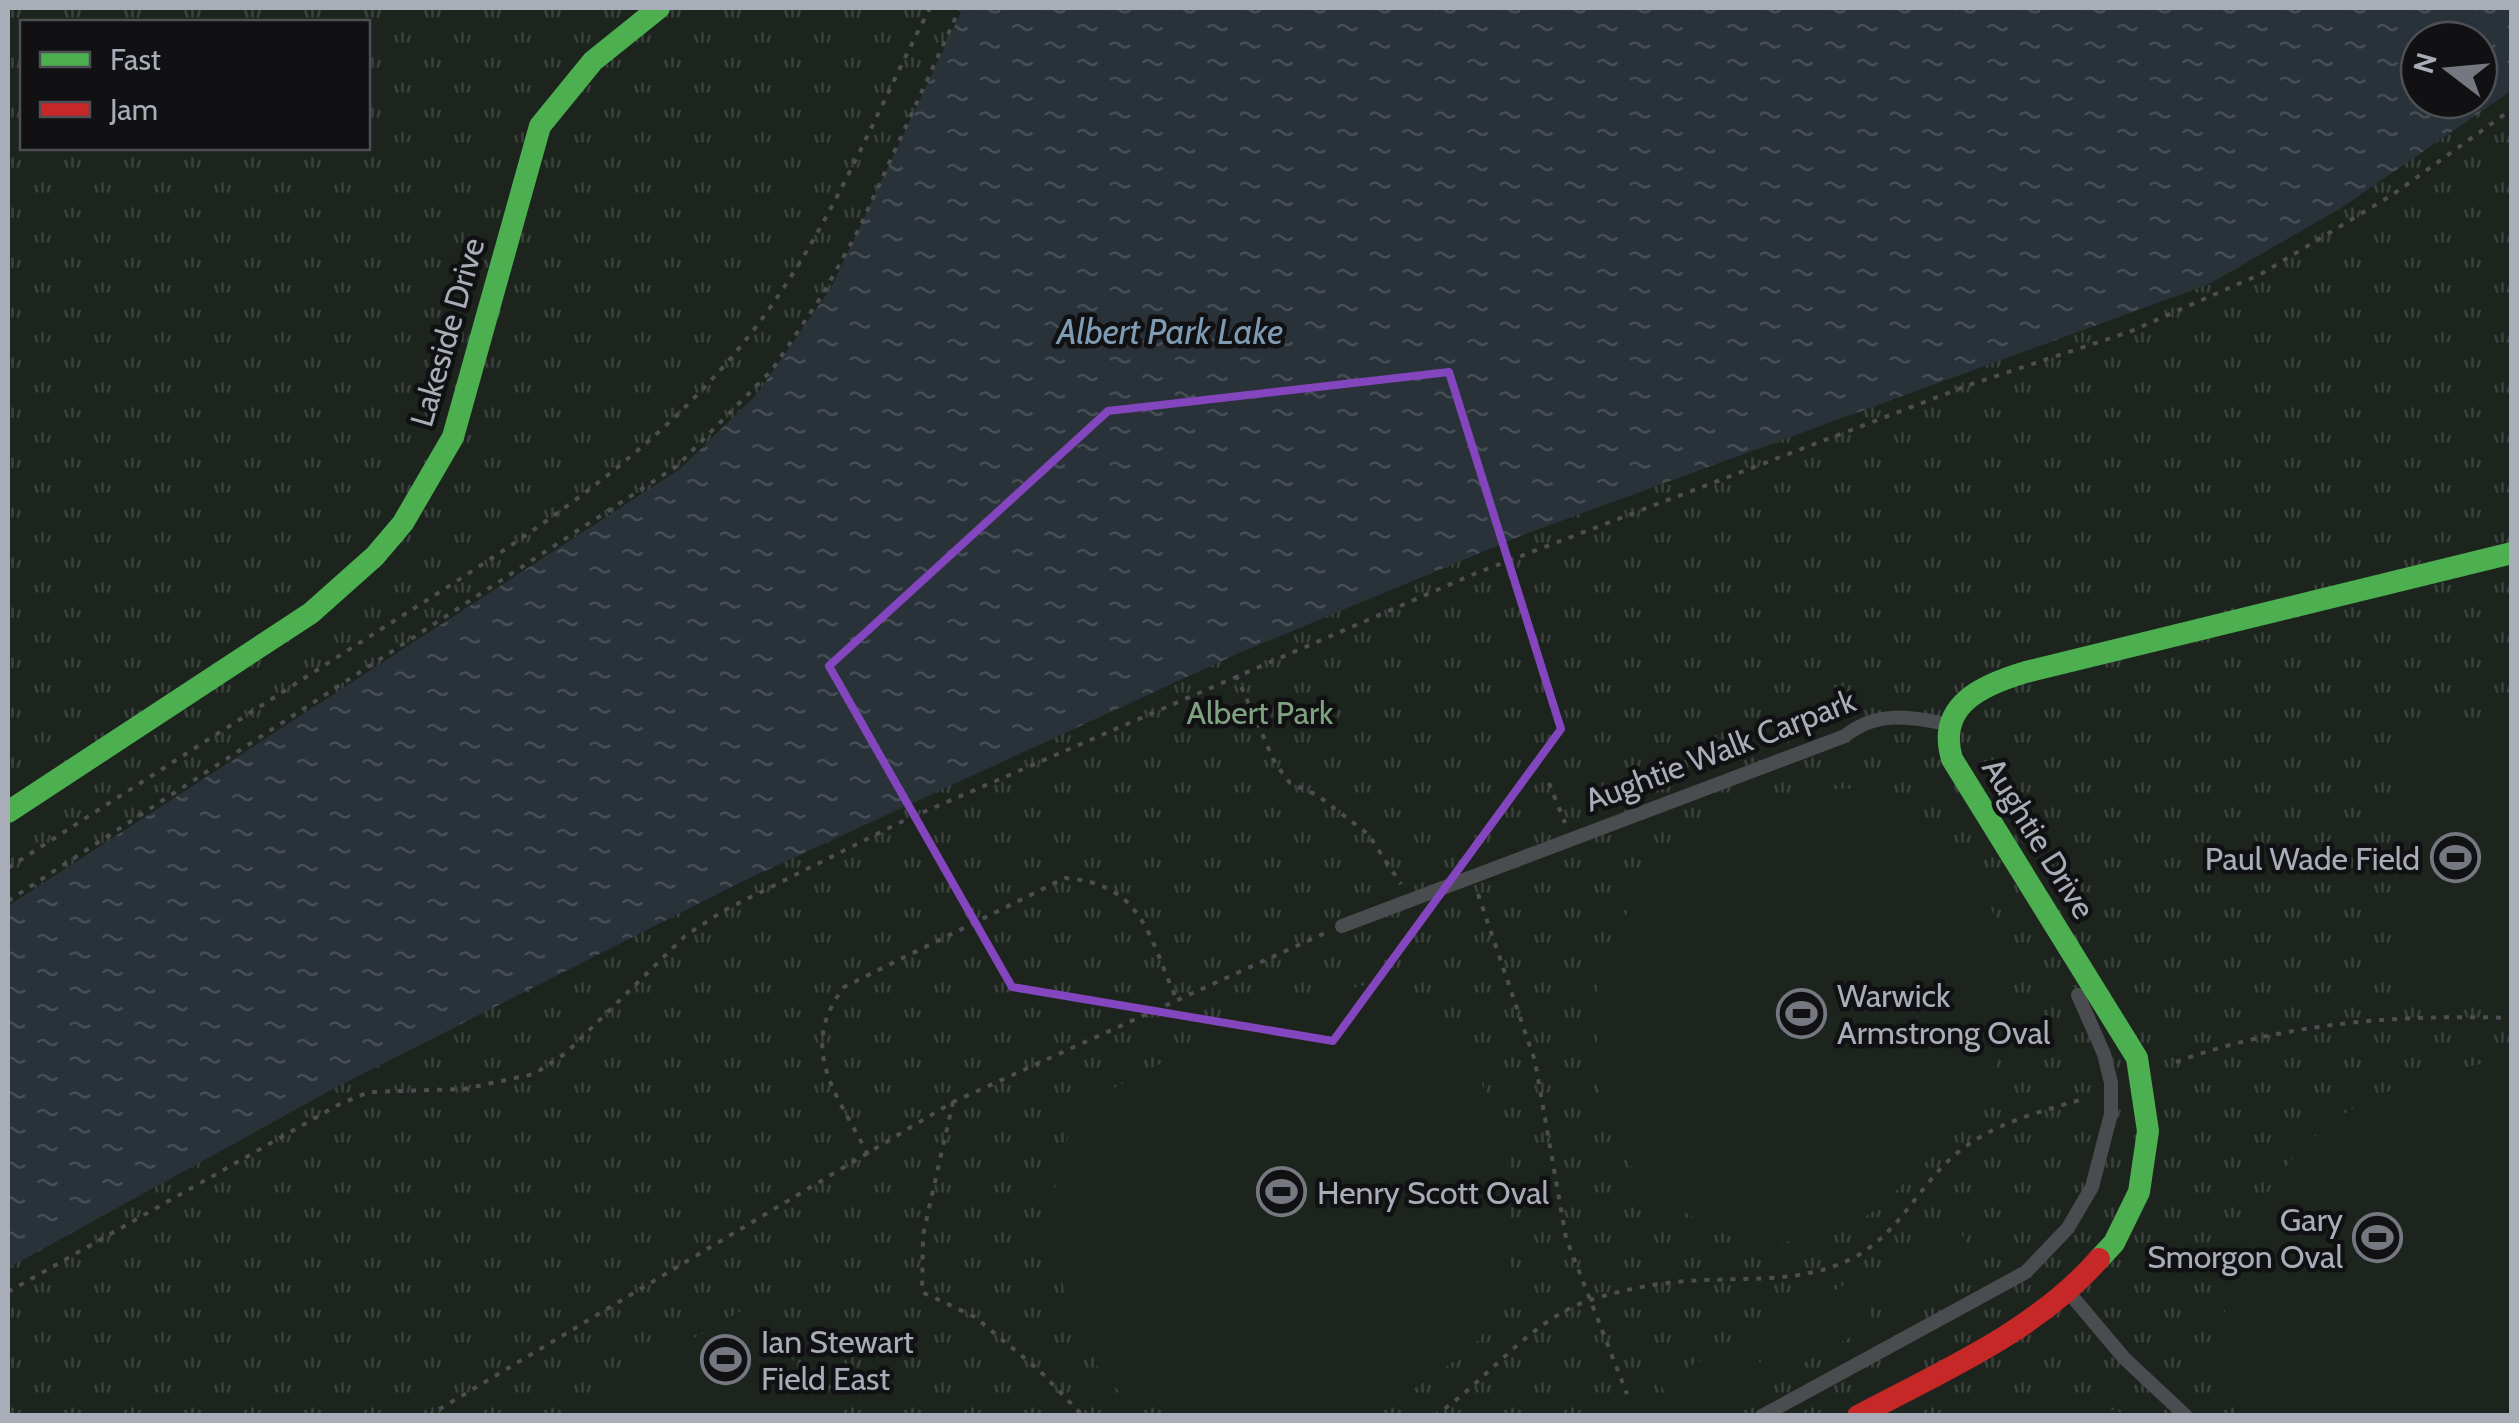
<svg xmlns="http://www.w3.org/2000/svg" width="2519" height="1423" viewBox="0 0 2519 1423" font-family="Cabin,sans-serif">
<style>
.grass{fill:url(#grass-tufts);fill-rule:evenodd}
.pitch{fill:#1d241e}
.water{fill:url(#water-ripples);fill-rule:evenodd}
.lines{fill:none;stroke-linecap:round;stroke-linejoin:round}
.path{stroke:#4d4e52;stroke-width:4;stroke-dasharray:5 8;stroke-linecap:butt}
.lane{stroke:#4b4c50;stroke-width:14}
.fast{stroke:#4caf50;stroke-width:22}
.jam{stroke:#c62828;stroke-width:22}
.marked{fill:none;stroke:#8446be;stroke-width:8;stroke-linejoin:round}
.labels{text-anchor:middle;dominant-baseline:central;stroke-width:9;stroke-linejoin:round;paint-order:stroke}
.street-label{font-size:32px;fill:#a8adb8;stroke:#111113}
.park-label{font-size:32px;fill:#7fa381;stroke:#111113}
.poi-label{font-size:32px;fill:#a8adb8;stroke:#111113;text-anchor:start}
.water-label{font-size:35px;font-style:italic;fill:#7f9bb3;stroke:#111113}
</style>
<defs>
<pattern id="grass-tufts" width="24" height="20" patternUnits="userSpaceOnUse" patternTransform="scale(2.5)"><rect width="24" height="20" fill="#1d241e"/><path d="M3 7l-1-3M5 7V3M7 7l1-3M15 17l-1-3M17 17v-4M19 17l1-3" fill="none" stroke="#3b413d"/></pattern>
<pattern id="water-ripples" width="26" height="14" patternUnits="userSpaceOnUse" patternTransform="scale(2.5)"><rect width="26" height="14" fill="#2a3239"/><path d="M2 4q2-2 4 0t4 0M15 11q2-2 4 0t4 0" fill="none" stroke="#464d54"/></pattern>
</defs>
<rect width="100%" height="100%" fill="#171717"/>
<path class="grass" d="M 8,8 L 2511,8 L 2511,1415 L 8,1416 ZM 22,22 L 368,22 L 368,148 L 22,148 ZM 2419,40 L 2479,40 L 2479,100 L 2419,100 Z"/>
<g class="pitch">
<path d="M 2403,718 L 2511,721 L 2511,999 L 2393,995 Z"/>
<path d="M 1846,788 L 1893,797 L 1956,845 L 2005,935 L 2012,968 L 2004,1049 L 1951,1137 L 1878,1208 L 1839,1233 L 1770,1244 L 1728,1236 L 1660,1199 L 1633,1169 L 1597,1085 L 1597,977 L 1641,883 L 1712,824 L 1767,799 Z"/>
<path d="M 1367,985 L 1406,994 L 1455,1034 L 1477,1068 L 1511,1175 L 1510,1284 L 1497,1316 L 1470,1350 L 1396,1401 L 1365,1415 L 1203,1415 L 1126,1397 L 1104,1378 L 1067,1306 L 1049,1210 L 1071,1128 L 1093,1099 L 1271,1005 Z"/>
<path d="M 2511,1059 L 2511,1415 L 2237,1415 C 2217,1350 2218,1324 2239,1258 C 2281,1124 2380,1079 2511,1059 Z"/>
<path d="M 1958,1227 L 1981,1271 L 1896,1316 L 1873,1273 Z"/>
<path d="M 1852,1281 L 1875,1324 L 1790,1370 L 1767,1327 Z"/>
<path d="M 756,1302 L 828,1415 L 563,1415 Z"/>
<path d="M 1745,1335 L 1771,1383 L 1711,1415 L 1677,1415 L 1660,1383 Z"/>
<path d="M 2066,1394 L 2128,1415 L 1949,1415 L 2032,1395 Z"/>
<path d="M 1637,1395 L 1648,1415 L 1600,1415 Z"/>
</g>
<path class="water" d="M 963,8 L 2511,8 L 2511,91 L 2341,208 L 2209,284 L 1528,533 L 1239,653 L 745,880 L 333,1089 L 8,1268 L 8,906 L 680,469 L 757,394 L 831,288 ZM 2419,40 L 2479,40 L 2479,100 L 2419,100 Z"/>
<g class="lines">
<g class="path">
<path d="M 1236,675 L 1275,763 L 1290,783 L 1317,795 L 1368,834 L 1401,884"/>
<path d="M 1549,783 L 1565,823"/>
<path d="M 8,868 C 126,792 245,716 364,640 C 504,551 650,464 752,332 C 829,233 873,118 930,8"/>
<path d="M 1478,894 L 1535,1061 L 1566,1238 L 1627,1394"/>
<path d="M 8,901 L 677,466 L 772,370 L 823,294 L 859,229 L 960,8"/>
<path d="M 2176,1062 C 2284,1023 2397,1014 2512,1018"/>
<path d="M 953,1102 L 923,1235 L 922,1292 L 975,1317 L 1040,1371 L 1083,1416"/>
<path d="M 868,1155 C 838,1094 796,1050 844,987 L 1065,878 C 1143,884 1148,935 1176,998"/>
<path d="M 8,1292 L 338,1105 L 369,1092 L 464,1089 L 534,1074 L 566,1053 L 685,936 L 723,911 L 903,821 L 1474,574 L 1969,385 L 2129,332 L 2261,274 L 2392,195 L 2512,109"/>
<path d="M 428,1416 L 953,1102 L 1325,933"/>
<path d="M 1434,1416 C 1488,1381 1529,1319 1593,1299 C 1629,1288 1668,1281 1706,1280 C 1757,1278 1807,1282 1855,1257 C 1895,1235 1913,1197 1944,1165 C 1981,1127 2031,1114 2080,1100"/>
</g>
<g class="lane">
<path d="M 1342,926 L 1845,736 C 1876,711 1910,716 1946,724"/>
<path d="M 2071,1295 L 2124,1358 L 2186,1416"/>
<path d="M 1762,1416 L 2026,1272 L 2068,1228 L 2092,1187 L 2111,1114 L 2111,1083 L 2104,1054 L 2078,995"/>
</g>
<g class="fast">
<path d="M 8,812 L 311,613 L 375,556 L 403,523 L 453,437 L 540,126 L 593,61 L 659,8"/>
<path d="M 2099,1259 L 2114,1243 L 2139,1192 L 2148,1131 L 2137,1058 L 1952,759 C 1936,705 1982,685 2026,672 L 2512,553"/>
</g>
<path class="jam" d="M 1858,1416 C 1942,1371 2035,1332 2099,1259"/>
</g>
<path class="marked" d="M 1449,372 L 1561,729 L 1333,1041 L 1012,987 L 829,666 L 1108,411 Z"/>
<defs>
<symbol id="stadium-ring" viewBox="-11 -11 22 22"><circle r="9.5" fill="#111113" stroke="#757880" stroke-width="1.5"/><path d="M0-5a6.5 5 0 1 0 0 10a6.5 5 0 1 0 0-10ZM-3.5-1.8h7v3.6h-7Z" fill="#757880"/></symbol>
</defs>
<g fill-rule="evenodd">
<use href="#stadium-ring" x="2428" y="830" width="55" height="55"/>
<use href="#stadium-ring" x="1774" y="986" width="55" height="55"/>
<use href="#stadium-ring" x="1254" y="1164" width="55" height="55"/>
<use href="#stadium-ring" x="2350" y="1210" width="55" height="55"/>
<use href="#stadium-ring" x="698" y="1332" width="55" height="55"/>
</g>
<g class="labels">
<g class="street-label">
<text transform="translate(447 332) rotate(-74)">Lakeside Drive</text>
<text transform="translate(1720 750) rotate(-21)">Aughtie Walk Carpark</text>
<text transform="translate(2039 838) rotate(58)">Aughtie Drive</text>
</g>
<g class="park-label">
<text x="1260" y="712">Albert Park</text>
</g>
<g class="poi-label">
<text x="2420" y="858" text-anchor="end">Paul Wade Field</text>
<text x="1837" y="995">Warwick<tspan x="1837" dy="37">Armstrong Oval</tspan></text>
<text x="1317" y="1192">Henry Scott Oval</text>
<text x="2343" y="1219" text-anchor="end">Gary<tspan x="2343" dy="37">Smorgon Oval</tspan></text>
<text x="761" y="1341">Ian Stewart<tspan x="761" dy="37">Field East</tspan></text>
</g>
<g class="water-label">
<text x="1170" y="331">Albert Park Lake</text>
</g>
</g>
<rect width="2519" height="1423" fill="none" stroke="#a8adb8" stroke-width="20"/>
<rect x="20" y="20" width="350" height="130" fill="#111113" stroke="#4d4f55" stroke-width="2.5"/>
<rect x="40" y="52" width="50" height="15" fill="#4caf50" stroke="#4d4f55" stroke-width="2.5"/>
<text x="110" y="70" font-size="30" fill="#a8adb8">Fast</text>
<rect x="40" y="102" width="50" height="15" fill="#c62828" stroke="#4d4f55" stroke-width="2.5"/>
<text x="110" y="120" font-size="30" fill="#a8adb8">Jam</text>
<g transform="translate(2449 70) rotate(286)"><circle r="48" fill="#111113" stroke="#4d4f55" stroke-width="2.5"/>
<path d="M0-8L18 38L0 25L-18 38Z" fill="#757880"/>
<text y="-15" font-size="28" font-weight="bold" text-anchor="middle" fill="#a8adb8">N</text>
</g>
</svg>
